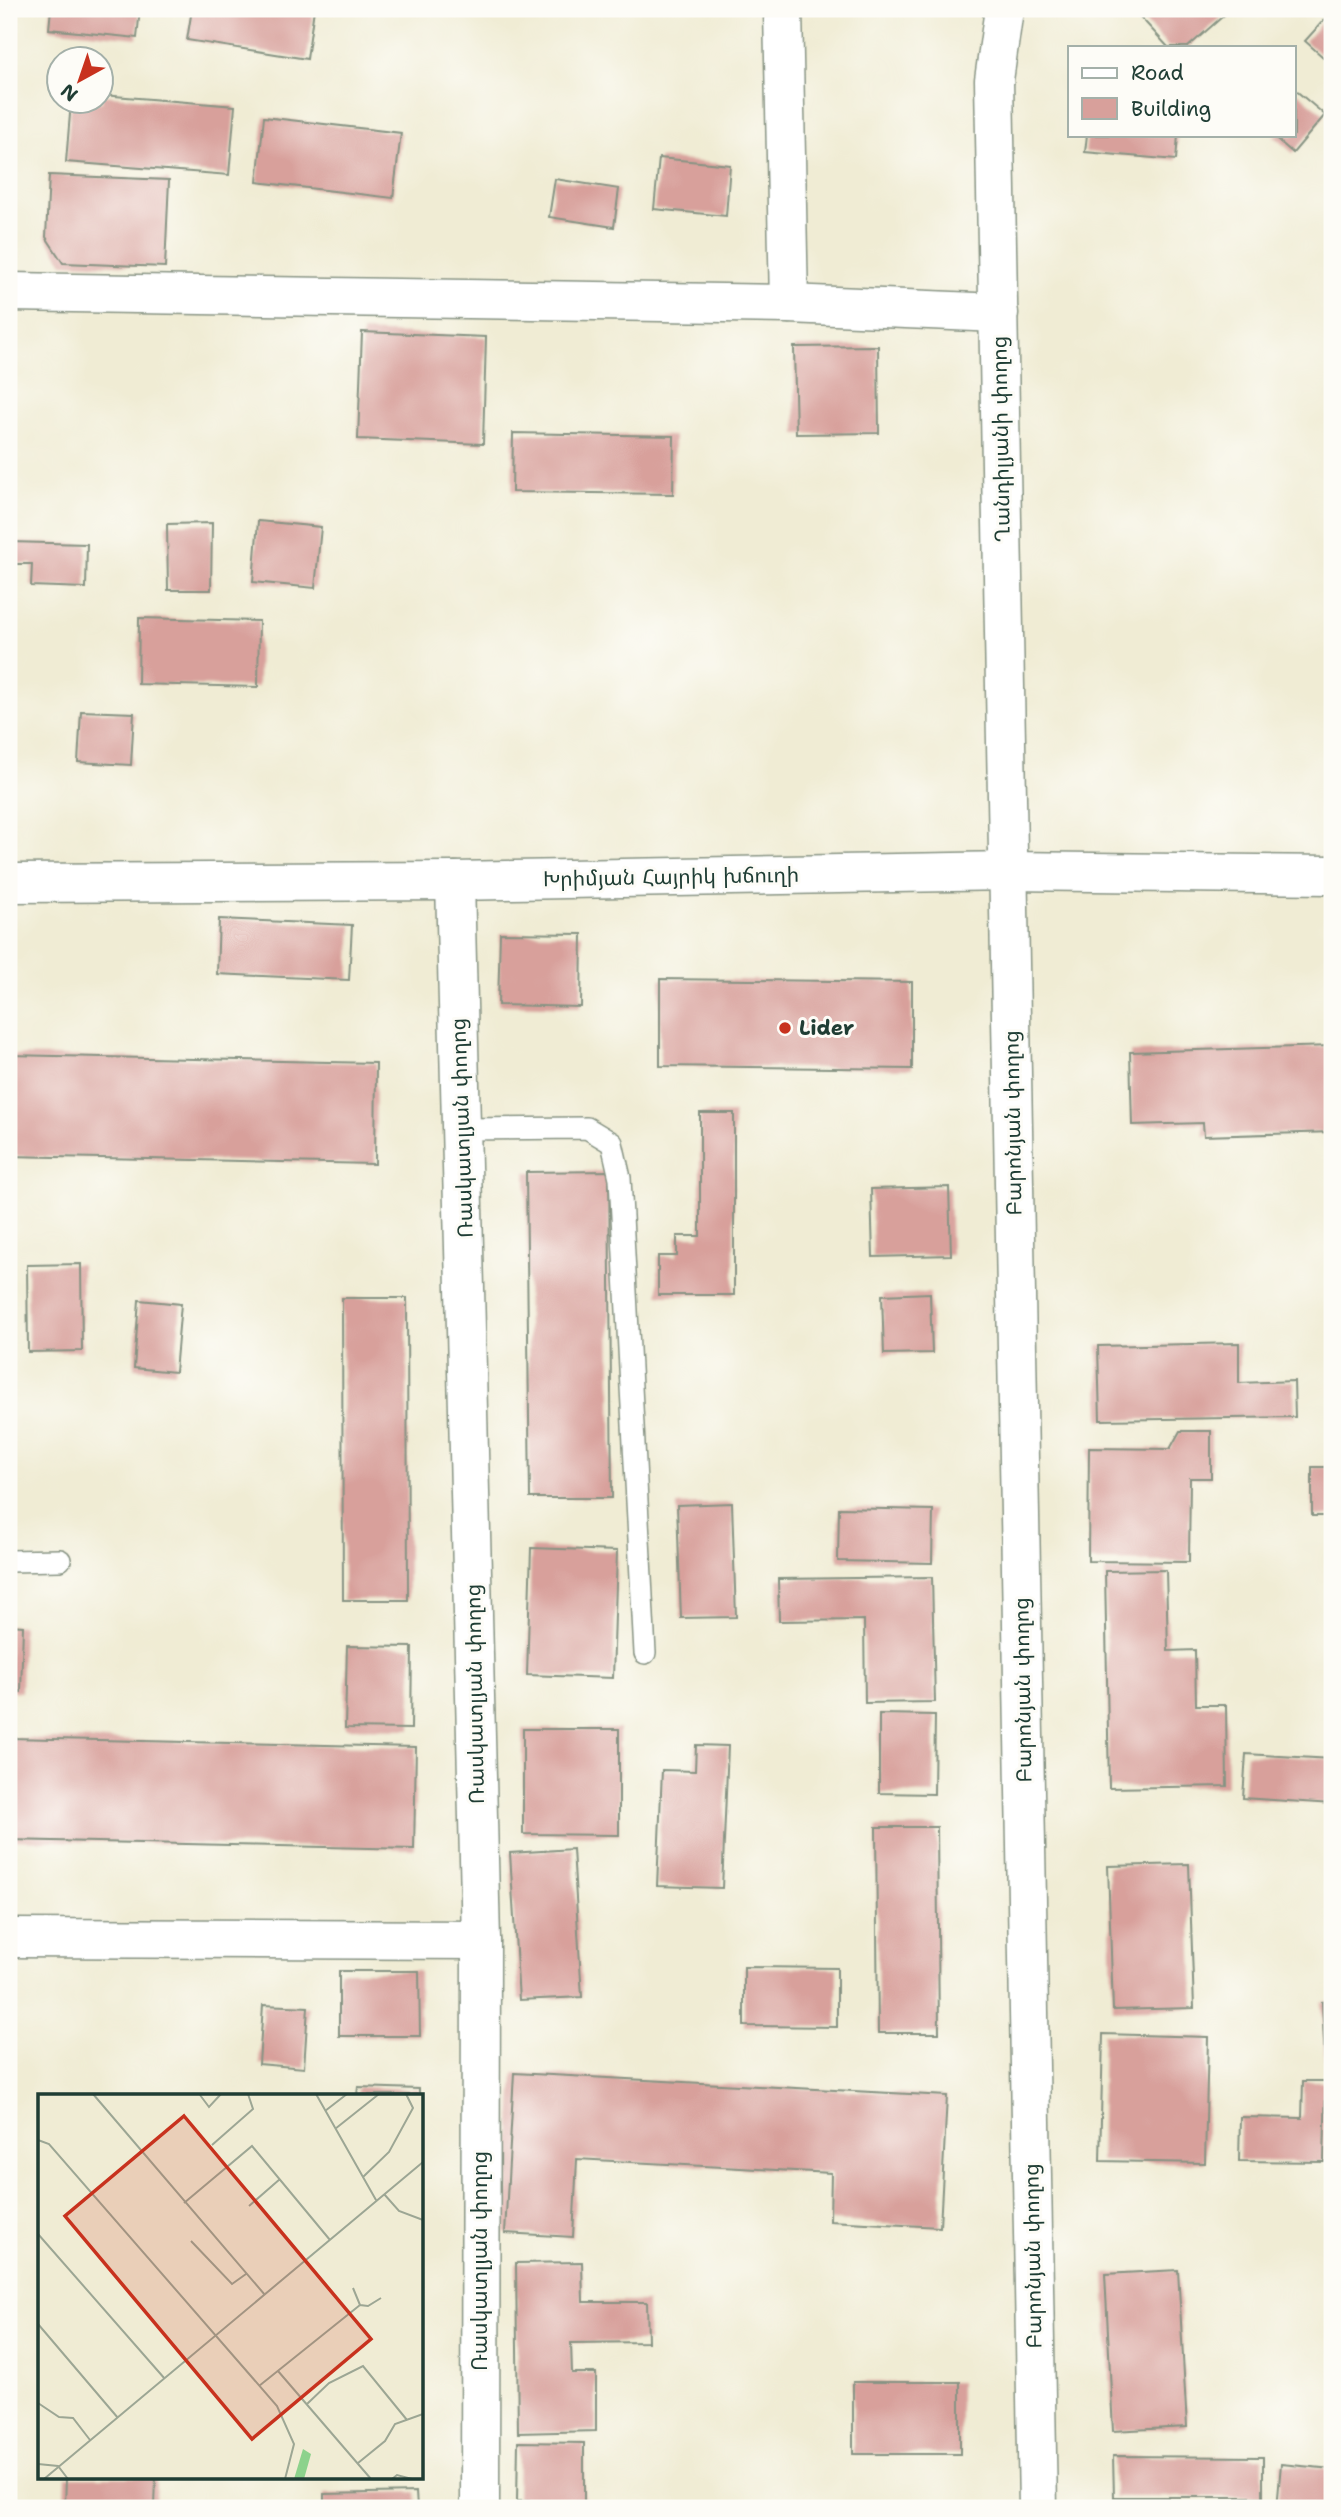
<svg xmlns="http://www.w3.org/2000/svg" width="1341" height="2517" viewBox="0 0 1341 2517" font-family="'Shantell Sans','Noto Sans Armenian',sans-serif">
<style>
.building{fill:#d8a09b}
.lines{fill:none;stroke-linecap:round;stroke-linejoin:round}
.service-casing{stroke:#889484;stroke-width:24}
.minor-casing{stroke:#889484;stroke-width:41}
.secondary-casing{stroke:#889484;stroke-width:41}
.trunk-casing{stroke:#889484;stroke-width:41}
.service{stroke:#fff;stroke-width:21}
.minor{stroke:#fff;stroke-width:38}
.secondary{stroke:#fff;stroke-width:38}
.trunk{stroke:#fff;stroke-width:38}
.poi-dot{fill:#c8321e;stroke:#fdfcf7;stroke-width:2.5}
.labels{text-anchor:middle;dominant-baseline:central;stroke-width:6;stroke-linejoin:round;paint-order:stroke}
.street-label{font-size:21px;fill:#1f3d34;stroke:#fdfcf7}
.poi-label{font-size:21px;font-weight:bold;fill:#1f3d34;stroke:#fdfcf7;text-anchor:start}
.inset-road{fill:none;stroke:#9ca694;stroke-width:2}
.view{fill:#c8321e;fill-opacity:0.15;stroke:#c8321e;stroke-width:3.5}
.inset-edge{fill:none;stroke:#1f3d34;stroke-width:3.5}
</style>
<rect width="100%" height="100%" fill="#fdfcf7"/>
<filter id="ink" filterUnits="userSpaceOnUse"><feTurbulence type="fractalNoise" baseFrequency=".0143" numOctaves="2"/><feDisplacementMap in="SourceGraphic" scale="14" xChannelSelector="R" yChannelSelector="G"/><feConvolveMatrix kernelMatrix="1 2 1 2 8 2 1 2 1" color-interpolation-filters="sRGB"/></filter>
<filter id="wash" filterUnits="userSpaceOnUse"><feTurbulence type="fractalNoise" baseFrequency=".00686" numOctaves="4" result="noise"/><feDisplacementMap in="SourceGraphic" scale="28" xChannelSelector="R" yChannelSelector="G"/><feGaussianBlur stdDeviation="1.57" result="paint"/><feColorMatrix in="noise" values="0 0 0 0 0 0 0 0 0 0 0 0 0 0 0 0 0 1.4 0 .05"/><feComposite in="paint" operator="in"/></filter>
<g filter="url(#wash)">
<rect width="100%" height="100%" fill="#f0ecd4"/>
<g id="blocks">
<g class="building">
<path d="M 51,9 L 140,9 L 137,38 L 49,29 Z"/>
<path d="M 192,9 L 314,9 L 307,59 L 187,40 Z"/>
<path d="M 1133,9 L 1231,9 L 1188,47 L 1168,47 Z"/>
<path d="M 1332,11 L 1332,65 L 1305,41 Z"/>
<path d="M 1294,89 L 1325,115 L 1293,153 L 1272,135 L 1294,135 Z"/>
<path d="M 102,95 L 235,106 L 229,175 L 66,162 L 71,102 L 102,102 Z"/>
<path d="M 264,117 L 401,133 L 393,198 L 257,182 Z"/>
<path d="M 1087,135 L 1178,135 L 1176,160 L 1085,152 Z"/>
<path d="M 659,158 L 730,165 L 726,216 L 654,209 Z"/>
<path d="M 49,175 L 169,180 L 165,267 L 63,263 L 46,237 Z"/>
<path d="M 555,179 L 619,189 L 614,227 L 549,217 Z"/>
<path d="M 362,332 L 486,337 L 483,444 L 358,439 Z"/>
<path d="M 878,346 L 879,433 L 796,434 L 794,347 Z"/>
<path d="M 513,433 L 674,436 L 673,494 L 512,492 Z"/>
<path d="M 258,521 L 321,527 L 315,588 L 253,582 Z"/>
<path d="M 212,523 L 211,590 L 168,590 L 167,524 Z"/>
<path d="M 9,542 L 87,544 L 86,588 L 31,586 L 32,564 L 9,564 Z"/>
<path d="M 139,618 L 259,621 L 258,687 L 138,684 Z"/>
<path d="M 81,711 L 134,713 L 131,765 L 78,762 Z"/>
<path d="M 219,919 L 352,925 L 349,980 L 217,974 Z"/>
<path d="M 500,933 L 582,934 L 581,1007 L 498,1005 Z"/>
<path d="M 660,979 L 912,982 L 912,1069 L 660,1066 Z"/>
<path d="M 1332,1046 L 1332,1132 L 1204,1136 L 1203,1123 L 1132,1125 L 1130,1052 Z"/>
<path d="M 9,1055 L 376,1063 L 375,1164 L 9,1156 Z"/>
<path d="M 700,1113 L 734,1113 L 734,1295 L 658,1295 L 658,1256 L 677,1256 L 677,1236 L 700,1236 Z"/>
<path d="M 609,1171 L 612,1498 L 530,1498 L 526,1172 Z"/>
<path d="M 949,1187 L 951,1255 L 873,1257 L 871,1189 Z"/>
<path d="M 81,1264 L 82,1351 L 28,1352 L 27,1265 Z"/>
<path d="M 930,1293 L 932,1353 L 884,1354 L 882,1295 Z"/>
<path d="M 342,1298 L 407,1298 L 408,1600 L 343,1600 Z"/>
<path d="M 139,1300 L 181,1304 L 175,1372 L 134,1368 Z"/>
<path d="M 1239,1343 L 1239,1383 L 1294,1381 L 1295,1417 L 1100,1420 L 1098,1346 Z"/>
<path d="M 1180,1431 L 1211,1431 L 1211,1478 L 1190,1478 L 1189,1562 L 1088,1561 L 1089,1448 L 1170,1449 Z"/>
<rect x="1312" y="1467" width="20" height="49"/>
<path d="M 732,1503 L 736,1617 L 681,1618 L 677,1505 Z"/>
<path d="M 839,1508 L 933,1510 L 932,1563 L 838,1561 Z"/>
<path d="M 531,1548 L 617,1551 L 613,1678 L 527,1675 Z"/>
<path d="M 1166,1570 L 1168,1651 L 1195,1650 L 1196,1705 L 1226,1705 L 1227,1786 L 1109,1788 L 1105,1571 Z"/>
<path d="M 932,1577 L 935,1702 L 865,1703 L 864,1620 L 779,1621 L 778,1579 Z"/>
<path d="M 9,1625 L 23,1626 L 21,1692 L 9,1691 Z"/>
<path d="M 347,1646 L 412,1647 L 411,1729 L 345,1728 Z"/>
<path d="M 879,1714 L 935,1715 L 934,1794 L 879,1793 Z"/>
<path d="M 523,1729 L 619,1729 L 619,1835 L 523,1834 Z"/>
<path d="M 9,1738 L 416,1747 L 414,1849 L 9,1840 Z"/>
<path d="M 696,1745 L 728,1746 L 722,1888 L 657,1886 L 662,1770 L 695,1771 Z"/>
<path d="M 1246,1754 L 1332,1759 L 1332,1804 L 1243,1798 Z"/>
<path d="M 876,1827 L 937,1827 L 939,2033 L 878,2033 Z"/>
<path d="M 573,1849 L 582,1997 L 519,2000 L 510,1853 Z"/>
<path d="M 1189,1864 L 1194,2008 L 1113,2010 L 1108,1866 Z"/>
<path d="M 744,1967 L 837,1968 L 837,2027 L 744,2026 Z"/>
<path d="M 339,1971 L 419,1971 L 420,2036 L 339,2036 Z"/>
<path d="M 1332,2001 L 1332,2081 L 1326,2081 L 1324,2162 L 1239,2161 L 1240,2117 L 1302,2118 L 1303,2081 L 1326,2081 L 1322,2002 Z"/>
<path d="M 263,2005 L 308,2007 L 304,2068 L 259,2064 Z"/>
<path d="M 1103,2034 L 1208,2037 L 1205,2163 L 1100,2161 Z"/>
<path d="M 514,2073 L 947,2096 L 940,2227 L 830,2221 L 831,2173 L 577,2159 L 573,2237 L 505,2233 Z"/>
<path d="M 358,2087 L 419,2089 L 419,2095 L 357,2095 Z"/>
<path d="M 582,2262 L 583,2302 L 647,2302 L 648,2342 L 571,2343 L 572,2373 L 596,2373 L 596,2431 L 518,2433 L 516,2263 Z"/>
<path d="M 1178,2270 L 1187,2427 L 1113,2431 L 1105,2274 Z"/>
<rect x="853" y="2382" width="107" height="72"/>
<path d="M 518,2442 L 584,2443 L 584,2502 L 517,2501 Z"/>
<path d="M 1113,2456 L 1263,2457 L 1263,2497 L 1114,2497 Z"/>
<path d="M 1281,2464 L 1332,2469 L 1332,2508 L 1277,2508 Z"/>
<path d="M 66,2477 L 156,2477 L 155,2508 L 65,2508 Z"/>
<path d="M 416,2492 L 417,2508 L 324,2508 L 324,2494 Z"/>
</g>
</g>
</g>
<g filter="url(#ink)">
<use href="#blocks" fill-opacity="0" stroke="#889484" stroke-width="2"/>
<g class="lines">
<defs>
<g id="service">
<path d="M 462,1129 L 587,1128 L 612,1143 L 620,1178 L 645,1653"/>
<path d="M 9,1561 L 60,1560"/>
</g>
<g id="minor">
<path d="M 783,9 L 789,304"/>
<path d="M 9,292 L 789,304 L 999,313"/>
<path d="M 455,881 L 481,1940 L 480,2508"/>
<path d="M 9,1938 L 481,1940"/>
</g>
<path id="secondary" d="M 1004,9 L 994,80 L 1038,2508"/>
<path id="trunk" d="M 9,883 L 455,881 L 1009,871 L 1332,875"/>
</defs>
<use href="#service" class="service-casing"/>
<use href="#minor" class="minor-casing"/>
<use href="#secondary" class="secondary-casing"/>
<use href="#trunk" class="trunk-casing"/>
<use href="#service" class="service"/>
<use href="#minor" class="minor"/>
<use href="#secondary" class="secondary"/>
<use href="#trunk" class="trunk"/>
</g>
</g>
<circle class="poi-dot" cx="785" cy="1028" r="7"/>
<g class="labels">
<g class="street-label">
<text transform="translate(1001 439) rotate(-91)">Ղանդիլյանի փողոց</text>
<text transform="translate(671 877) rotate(-1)">Խրիմյան Հայրիկ խճուղի</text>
<text transform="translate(1013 1123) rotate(-91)">Բարոնյան փողոց</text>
<text transform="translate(462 1128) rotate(-92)">Ռասկատլյան փողոց</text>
<text transform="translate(1023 1690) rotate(-91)">Բարոնյան փողոց</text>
<text transform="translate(475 1694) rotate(-91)">Ռասկատլյան փողոց</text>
<text transform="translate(1033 2256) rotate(-91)">Բարոնյան փողոց</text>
<text transform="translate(480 2261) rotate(-90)">Ռասկատլյան փողոց</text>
</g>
<g class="poi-label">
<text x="799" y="1028">Lider</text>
</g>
</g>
<g transform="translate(38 2094)">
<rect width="385" height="385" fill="#f0ecd4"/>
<path d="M 265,355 L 273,360 L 266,385 L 256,385 Z" fill="#8cd28c"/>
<path class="inset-road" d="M 55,0 L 227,201M 278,0 L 338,106M 162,1 L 171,13 L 183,0M 287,17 L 309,0M 297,35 L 341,0M 0,46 L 11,50 L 239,312 L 256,350 L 247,385M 174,51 L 215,15 L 210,0M 325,83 L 351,58 L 375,14 L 368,0M 346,100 L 361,117 L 385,126M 146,109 L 214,52 L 292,146M 211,112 L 242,85M 0,140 L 127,285M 153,147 L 194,190 L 208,180M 315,194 L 322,211 L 330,212 L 343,204M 0,230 L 80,324M 240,277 L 333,385M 221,292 L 322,211M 0,309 L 21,323 L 35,324 L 52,346M 269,310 L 291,289 L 325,272 L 369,326M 320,369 L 347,347 L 357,330 L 385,320M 0,370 L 20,372 L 30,385M 6,385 L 385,68M 354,385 L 359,381 L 374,385"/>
<path class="view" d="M 146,22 L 333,245 L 214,345 L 27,122 Z"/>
<rect width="385" height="385" class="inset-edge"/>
</g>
<rect width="1341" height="2517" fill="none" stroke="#fdfcf7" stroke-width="35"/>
<rect x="1068" y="46" width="228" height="91" fill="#fdfcf7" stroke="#a4b0a9" stroke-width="2"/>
<rect x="1082" y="68" width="35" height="10" fill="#ffffff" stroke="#a4b0a9" stroke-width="2"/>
<text x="1131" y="80" font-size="21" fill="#1f3d34">Road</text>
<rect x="1082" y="98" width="35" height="21" fill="#d8a09b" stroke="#a4b0a9" stroke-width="2"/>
<text x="1131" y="116" font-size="21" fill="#1f3d34">Building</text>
<g transform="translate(80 80) rotate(220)"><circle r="33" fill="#fdfcf7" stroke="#a4b0a9" stroke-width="2"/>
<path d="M0-5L12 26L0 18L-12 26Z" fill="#c8321e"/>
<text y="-10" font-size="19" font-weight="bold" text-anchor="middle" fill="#1f3d34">N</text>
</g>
</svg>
